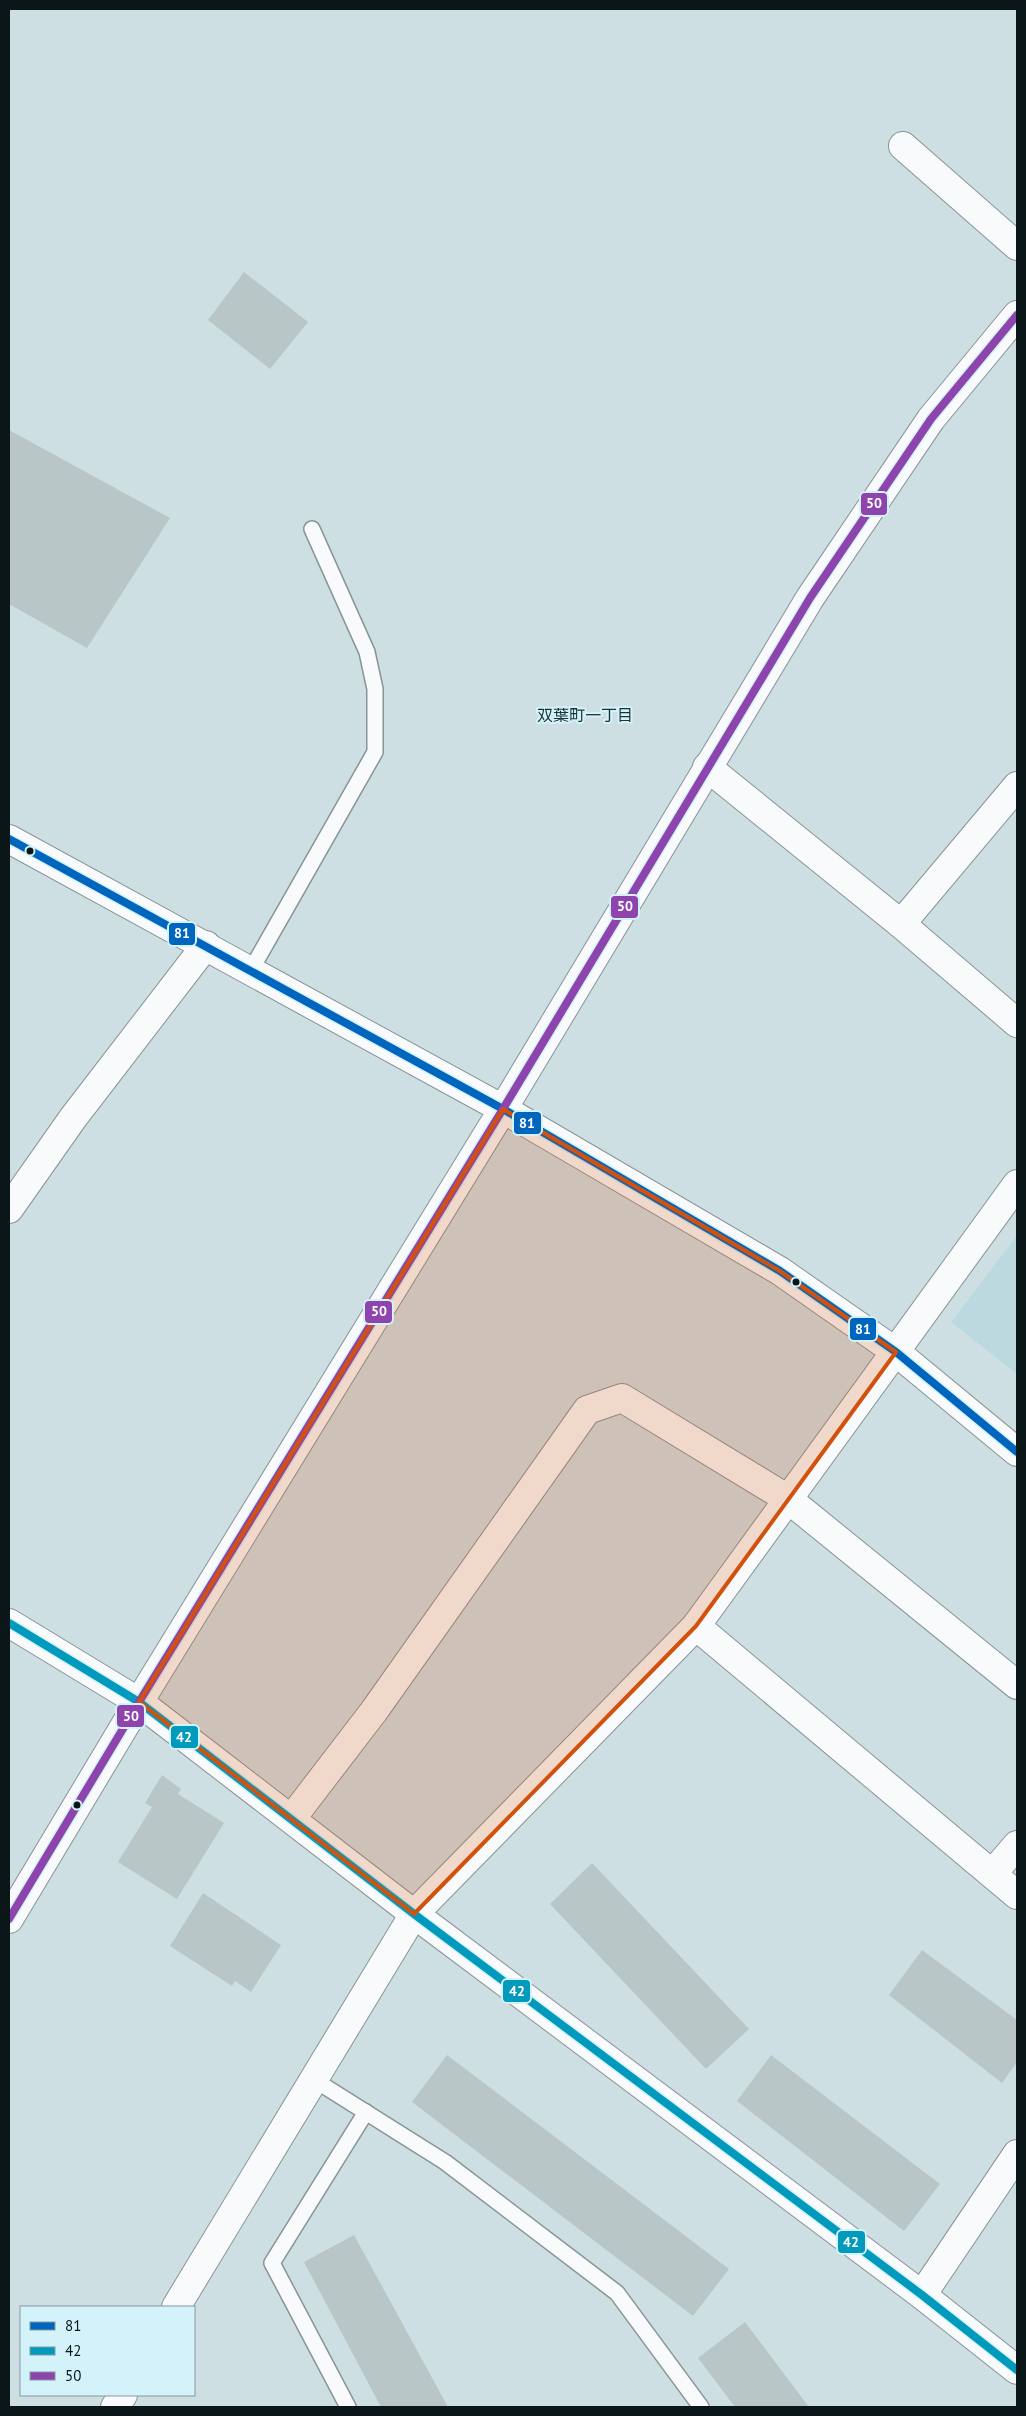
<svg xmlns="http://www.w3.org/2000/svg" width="1026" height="2416" viewBox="0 0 1026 2416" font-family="'PT Sans','Noto Sans JP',sans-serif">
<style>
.built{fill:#bcd9e0}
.building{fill:#b9c6c7}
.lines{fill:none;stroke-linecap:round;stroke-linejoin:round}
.service-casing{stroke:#889497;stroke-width:18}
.minor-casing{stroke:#889497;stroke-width:30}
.tertiary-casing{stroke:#889497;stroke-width:30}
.secondary-casing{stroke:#889497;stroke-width:30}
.service{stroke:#f8fafb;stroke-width:15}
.minor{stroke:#f8fafb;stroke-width:28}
.tertiary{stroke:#f8fafb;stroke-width:28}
.secondary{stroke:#f8fafb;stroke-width:28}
.bus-1-casing{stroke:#d3f2f9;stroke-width:11}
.bus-2-casing{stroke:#d3f2f9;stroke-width:11}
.bus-3-casing{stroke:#d3f2f9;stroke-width:11}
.bus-1{stroke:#0065bd;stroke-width:8}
.bus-2{stroke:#019abc;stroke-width:8}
.bus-3{stroke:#8e44ad;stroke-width:8}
.marked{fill:#d2520d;fill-opacity:0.2;stroke:#d2520d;stroke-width:4;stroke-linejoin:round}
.bus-dot{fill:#0b1618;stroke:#d3f2f9;stroke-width:2}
.labels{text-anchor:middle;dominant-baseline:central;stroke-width:4;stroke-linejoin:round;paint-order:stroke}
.neighbourhood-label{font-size:16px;fill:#183237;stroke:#d3f2f9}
.line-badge{stroke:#d3f2f9;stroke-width:2}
.badge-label{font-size:14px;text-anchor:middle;font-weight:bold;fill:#fff}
</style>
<rect width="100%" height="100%" fill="#cedfe3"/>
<path class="built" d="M 1017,1236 L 1017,1374 L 951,1322 Z"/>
<g class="building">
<path d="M 244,272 L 308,322 L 270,369 L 208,320 Z"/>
<path d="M 9,430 L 170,518 L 87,648 L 9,604 Z"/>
<path d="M 162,1775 L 181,1789 L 178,1794 L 224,1823 L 177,1899 L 118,1862 L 152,1807 L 145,1803 Z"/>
<path d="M 592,1863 L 749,2029 L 706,2069 L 550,1904 Z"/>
<path d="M 203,1893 L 281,1945 L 251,1992 L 235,1981 L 232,1986 L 170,1946 Z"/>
<path d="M 922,1950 L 1017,2020 L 1017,2062 L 1002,2083 L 889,1995 Z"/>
<path d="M 447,2055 L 729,2269 L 693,2316 L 412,2102 Z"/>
<path d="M 771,2055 L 940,2184 L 904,2231 L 737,2101 Z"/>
<path d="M 354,2235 L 448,2407 L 381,2407 L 304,2262 Z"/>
<path d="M 745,2322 L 809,2407 L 735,2407 L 698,2358 Z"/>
</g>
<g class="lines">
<defs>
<g id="service">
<path d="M 251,970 L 375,752 L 375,689 L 367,652 L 312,529"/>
<path d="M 313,2079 L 445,2162 L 617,2293 L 701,2407"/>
<path d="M 348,2407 L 272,2263 L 366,2112"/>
</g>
<g id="minor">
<path d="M 903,146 L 1017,246"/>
<path d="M 707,767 L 901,924 L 1017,1023"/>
<path d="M 901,924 L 1017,786"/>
<path d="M 9,1209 L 73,1118 L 206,945"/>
<path d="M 9,1623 L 139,1702 L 414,1914 L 922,2295 L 1017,2370"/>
<path d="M 696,1626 L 1017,1895"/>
<path d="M 292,1818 L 374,1711 L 587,1410 L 622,1398 L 788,1499 L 1017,1685"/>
<path d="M 992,1874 L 1017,1845"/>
<path d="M 922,2295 L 1017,2154"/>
<path d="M 176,2307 L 414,1914 L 696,1626 L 1017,1184"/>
<path d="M 115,2407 L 123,2395"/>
</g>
<path id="tertiary" d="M 9,1919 L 139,1702 L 503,1109 L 810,598 L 931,419 L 1017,315"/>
<path id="secondary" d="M 9,839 L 503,1109 L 780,1271 L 896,1352 L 1017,1452"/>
</defs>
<use href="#service" class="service-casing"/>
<use href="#minor" class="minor-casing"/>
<use href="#tertiary" class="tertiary-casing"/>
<use href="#secondary" class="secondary-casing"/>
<use href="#service" class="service"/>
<use href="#minor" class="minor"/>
<use href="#tertiary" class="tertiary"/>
<use href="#secondary" class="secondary"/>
<defs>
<path id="bus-1" d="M 9,839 L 503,1109 L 780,1271 L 896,1352 L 1017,1452"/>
<path id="bus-2" d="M 9,1623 L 139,1702 L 414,1914 L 922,2295 L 1017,2370"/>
<path id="bus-3" d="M 9,1919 L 139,1702 L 503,1109 L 810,598 L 931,419 L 1017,315"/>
</defs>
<use href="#bus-1" class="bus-1-casing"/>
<use href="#bus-2" class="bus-2-casing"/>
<use href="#bus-3" class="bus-3-casing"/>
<use href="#bus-1" class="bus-1"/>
<use href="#bus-2" class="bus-2"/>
<use href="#bus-3" class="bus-3"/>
</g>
<path class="marked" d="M 503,1109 L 780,1271 L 896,1352 L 696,1626 L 414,1914 L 139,1702 Z"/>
<g class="bus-dot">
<circle cx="30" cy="851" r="4.5"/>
<circle cx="796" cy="1282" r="4.5"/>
<circle cx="77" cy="1805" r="4.5"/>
</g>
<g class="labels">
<g class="neighbourhood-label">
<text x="585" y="715">双葉町一丁目</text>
</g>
</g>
<g class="line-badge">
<rect x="860" y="492" width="28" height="24" rx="5" fill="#8e44ad"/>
<rect x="610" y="895" width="29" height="24" rx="5" fill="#8e44ad"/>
<rect x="168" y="922" width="28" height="24" rx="5" fill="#0065bd"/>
<rect x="513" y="1111" width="29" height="24" rx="5" fill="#0065bd"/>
<rect x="364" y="1300" width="29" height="24" rx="5" fill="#8e44ad"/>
<rect x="849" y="1317" width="28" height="24" rx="5" fill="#0065bd"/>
<rect x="116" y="1704" width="29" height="24" rx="5" fill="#8e44ad"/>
<rect x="170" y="1725" width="29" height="24" rx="5" fill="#019abc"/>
<rect x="502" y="1979" width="29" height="24" rx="5" fill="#019abc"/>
<rect x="837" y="2230" width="29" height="24" rx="5" fill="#019abc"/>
</g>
<g class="badge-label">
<text x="874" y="508">50</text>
<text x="625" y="911">50</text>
<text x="182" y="938">81</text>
<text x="527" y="1128">81</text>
<text x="379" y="1316">50</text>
<text x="863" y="1334">81</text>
<text x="131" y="1721">50</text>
<text x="184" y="1742">42</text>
<text x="517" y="1996">42</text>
<text x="851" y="2247">42</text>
</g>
<rect width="1026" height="2416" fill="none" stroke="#0b1618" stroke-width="20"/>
<rect x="20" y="2306" width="175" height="90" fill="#d3f2f9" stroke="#839a9f"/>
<rect x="30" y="2322" width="25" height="8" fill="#0065bd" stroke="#839a9f"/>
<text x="65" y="2331" font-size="15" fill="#0b1618">81</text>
<rect x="30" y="2347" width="25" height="8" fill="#019abc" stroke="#839a9f"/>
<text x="65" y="2356" font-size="15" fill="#0b1618">42</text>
<rect x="30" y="2372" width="25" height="8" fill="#8e44ad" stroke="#839a9f"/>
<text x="65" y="2381" font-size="15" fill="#0b1618">50</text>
</svg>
